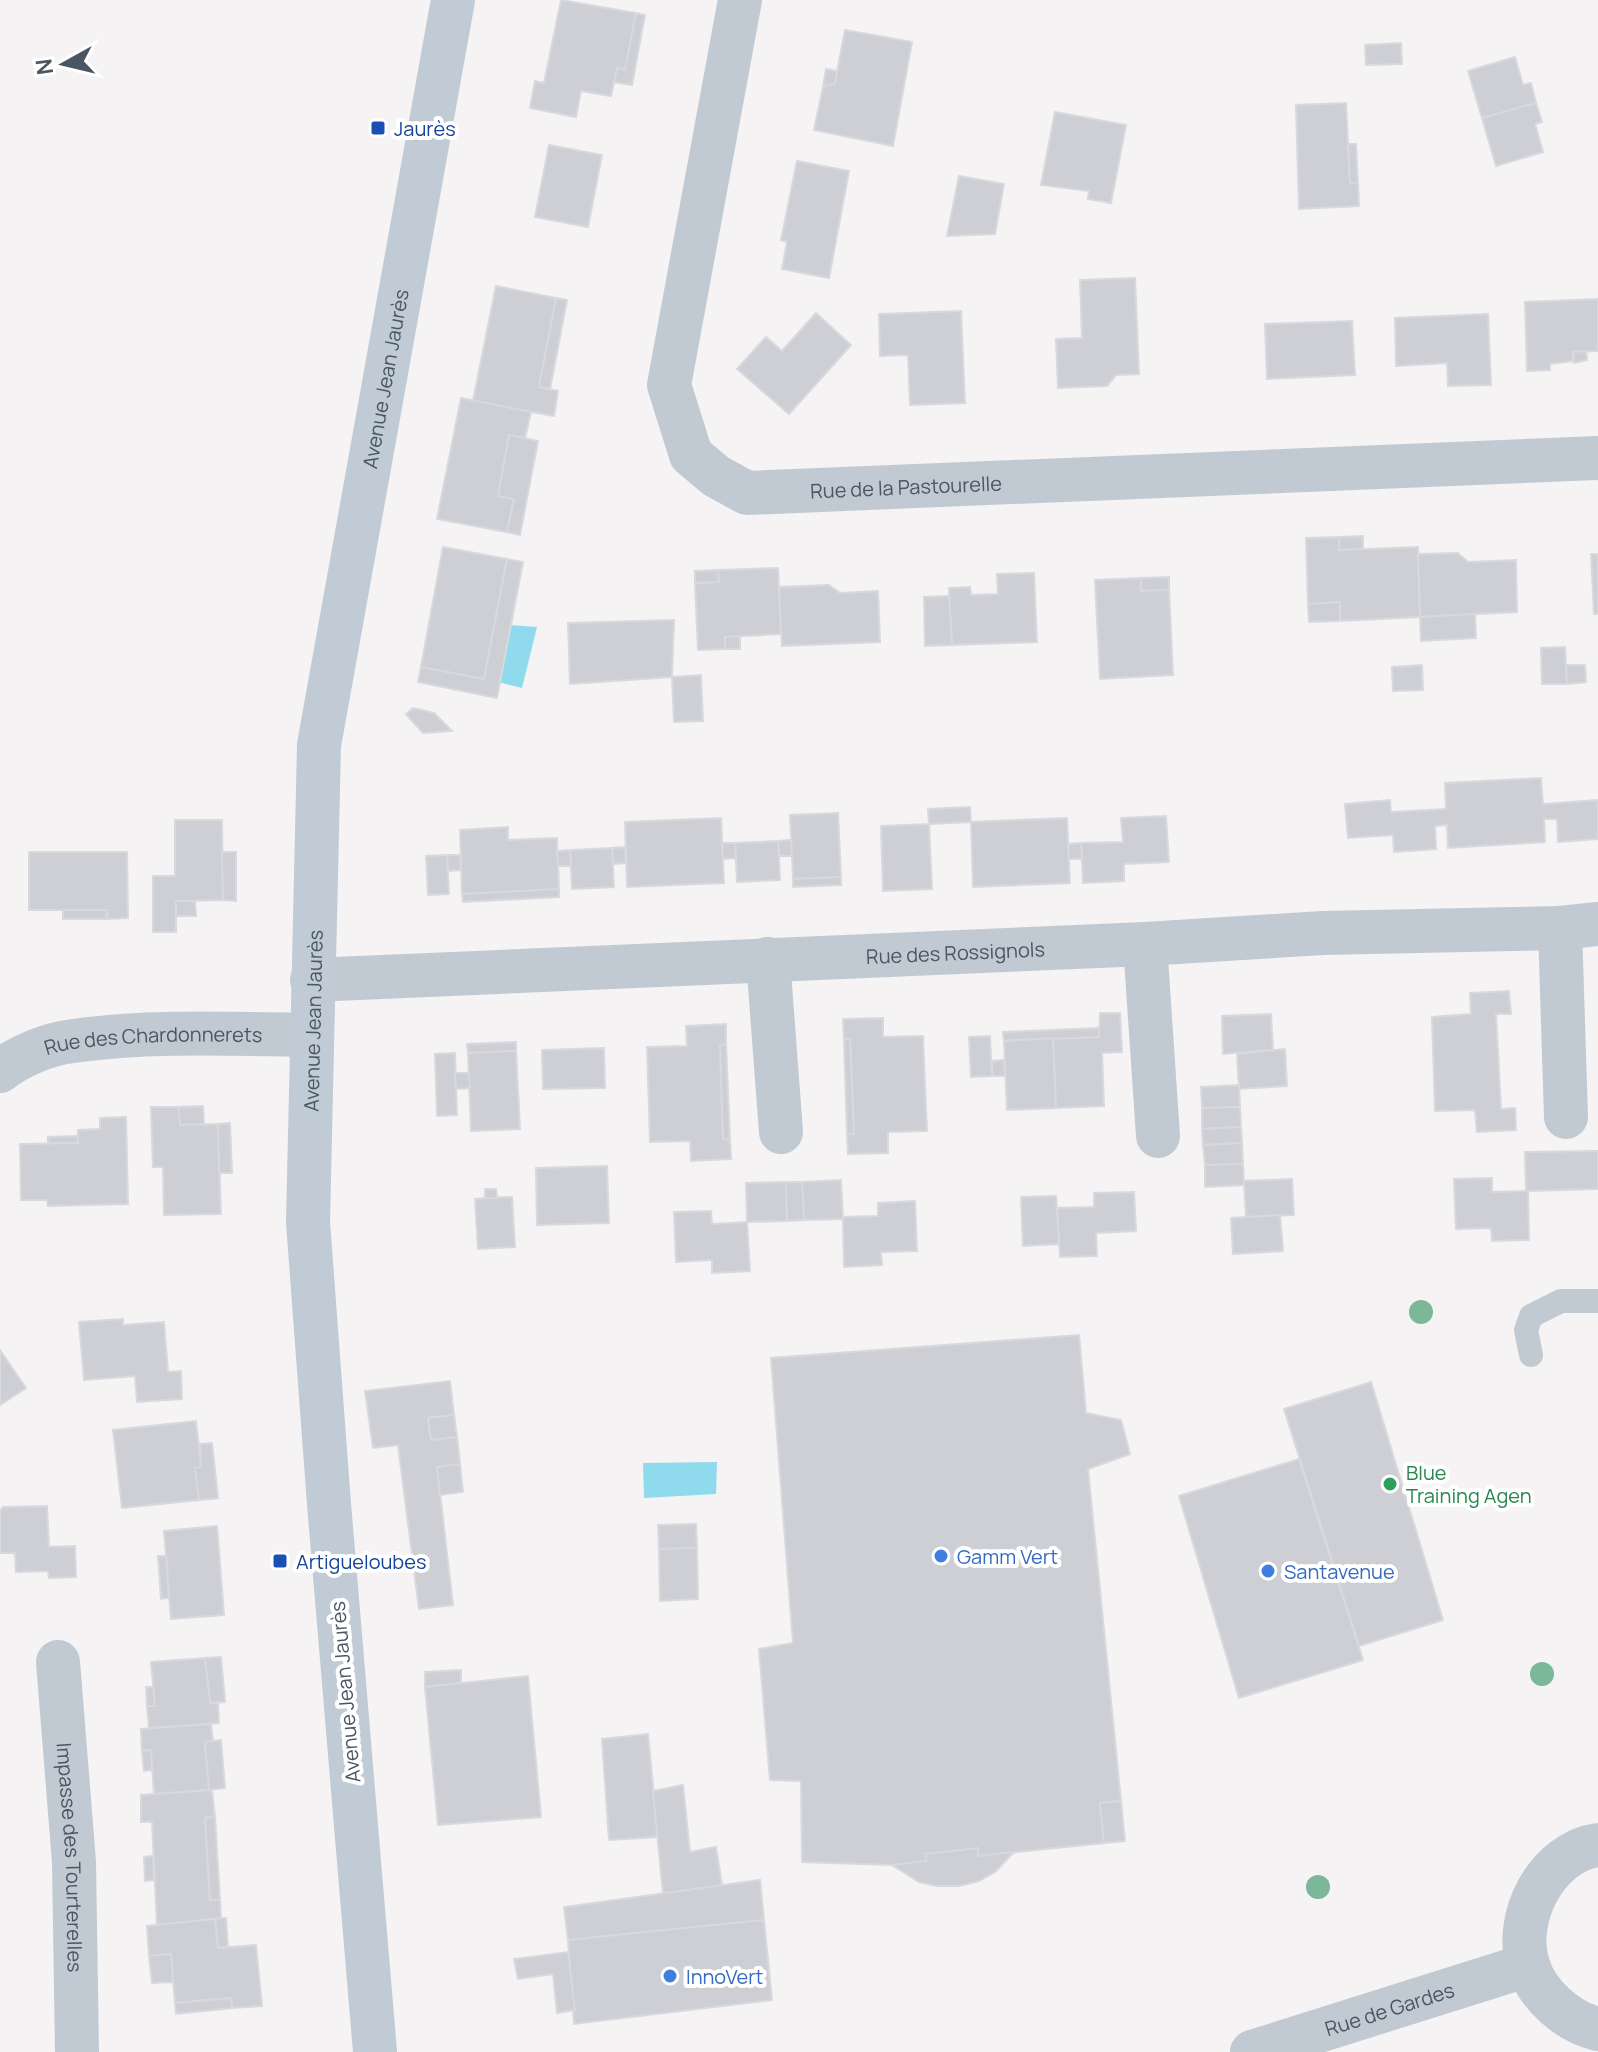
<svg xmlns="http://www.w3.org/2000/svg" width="1598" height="2052" viewBox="0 0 1598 2052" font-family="Manrope,sans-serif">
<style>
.water{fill:#90daee}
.building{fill:#cdcfd5;stroke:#d7d9de;stroke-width:2}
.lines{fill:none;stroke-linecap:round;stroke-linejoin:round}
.lane{stroke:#c1cad2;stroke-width:24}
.street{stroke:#c1cad2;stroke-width:44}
.secondary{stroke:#c1cbd6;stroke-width:44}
.tree{fill:#7bb799}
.transit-dot{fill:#1a4fb4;stroke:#fff;stroke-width:3}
.leisure-dot{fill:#2e9e5b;stroke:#fff;stroke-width:3}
.shop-dot{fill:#3f7fe0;stroke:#fff;stroke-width:3}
.labels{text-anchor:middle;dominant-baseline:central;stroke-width:8;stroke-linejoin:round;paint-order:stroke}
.transit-label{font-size:20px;fill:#164399;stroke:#fff;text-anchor:start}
.street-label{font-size:20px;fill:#4a5661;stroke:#fff}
.leisure-label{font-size:20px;fill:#27864d;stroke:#fff;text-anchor:start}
.shop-label{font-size:20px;fill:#366cbe;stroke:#fff;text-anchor:start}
</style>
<rect width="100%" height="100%" fill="#f5f3f3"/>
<g class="water">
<path d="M 510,625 L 537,627 L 522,688 L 498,682 Z"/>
<path d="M 717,1462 L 716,1494 L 644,1498 L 643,1463 Z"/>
</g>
<g class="building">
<path d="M 561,0 L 636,13 L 625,70 L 617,68 L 611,96 L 581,91 L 576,117 L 530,108 L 535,81 L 544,83 Z"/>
<path d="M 636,13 L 645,15 L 632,85 L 614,82 L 617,68 L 625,70 Z"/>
<path d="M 845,30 L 912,42 L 893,146 L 814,130 L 823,87 L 835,83 Z"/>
<path d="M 1401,43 L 1402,64 L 1366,65 L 1365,45 Z"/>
<path d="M 1515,57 L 1523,85 L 1531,83 L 1536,103 L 1482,118 L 1468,71 Z"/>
<path d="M 826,69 L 837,71 L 835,83 L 823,87 Z"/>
<path d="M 1346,103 L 1350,183 L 1358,183 L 1359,206 L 1299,209 L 1296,105 Z"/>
<path d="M 1536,103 L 1542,122 L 1535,124 L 1543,152 L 1496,166 L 1482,118 Z"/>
<path d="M 1055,112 L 1126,125 L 1111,203 L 1088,199 L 1089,191 L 1041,185 Z"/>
<path d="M 1348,144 L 1356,144 L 1358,183 L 1350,183 Z"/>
<path d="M 549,145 L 602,155 L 588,227 L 535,217 Z"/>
<path d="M 797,161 L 849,171 L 829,278 L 782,269 L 787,242 L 781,240 Z"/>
<path d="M 959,176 L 1004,184 L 995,234 L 947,236 Z"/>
<path d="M 1135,278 L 1139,374 L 1116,375 L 1107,386 L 1058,388 L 1056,339 L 1082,338 L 1080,280 Z"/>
<path d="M 496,286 L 556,298 L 539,387 L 558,391 L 554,416 L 473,401 Z"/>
<path d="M 556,298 L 567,300 L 550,389 L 539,387 Z"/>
<path d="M 1598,299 L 1598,351 L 1573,352 L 1573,361 L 1550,364 L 1550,370 L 1527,371 L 1525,302 Z"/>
<path d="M 961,311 L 965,403 L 910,405 L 908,355 L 880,356 L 879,314 Z"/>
<path d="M 816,313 L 851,345 L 789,414 L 737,369 L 766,337 L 782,351 Z"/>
<path d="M 1488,314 L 1491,385 L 1448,386 L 1447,363 L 1396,366 L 1395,318 Z"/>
<path d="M 1352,321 L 1355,375 L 1267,379 L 1265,324 Z"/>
<path d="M 1586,351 L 1587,360 L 1574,363 L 1573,352 Z"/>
<path d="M 461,398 L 531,412 L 525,438 L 509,435 L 498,496 L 514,499 L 507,532 L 437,519 Z"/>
<path d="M 509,435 L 538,441 L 520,535 L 507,532 L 514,499 L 498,496 Z"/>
<path d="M 1363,536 L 1363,549 L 1339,550 L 1339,537 Z"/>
<path d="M 1339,537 L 1339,550 L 1418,547 L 1420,617 L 1340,621 L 1340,602 L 1308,604 L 1306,538 Z"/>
<path d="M 443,547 L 507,559 L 484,679 L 421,667 Z"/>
<path d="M 1458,553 L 1468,562 L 1516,560 L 1517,612 L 1420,617 L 1418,554 Z"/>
<path d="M 1591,554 L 1598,554 L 1598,614 L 1594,614 Z"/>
<path d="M 507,559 L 523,562 L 497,698 L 418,682 L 421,667 L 484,679 Z"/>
<path d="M 778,568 L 781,634 L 725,637 L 725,649 L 698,650 L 695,583 L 719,582 L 718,570 Z"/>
<path d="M 718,570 L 719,582 L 695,583 L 695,571 Z"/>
<path d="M 1034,573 L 1037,642 L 952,645 L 949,588 L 970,587 L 971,595 L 998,594 L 997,574 Z"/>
<path d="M 1169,577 L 1169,590 L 1141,591 L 1141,578 Z"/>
<path d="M 1141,578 L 1141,591 L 1169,590 L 1173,675 L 1100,679 L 1095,580 Z"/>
<path d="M 829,585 L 840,593 L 878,591 L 880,642 L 782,646 L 779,587 Z"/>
<path d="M 949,596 L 952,645 L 925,646 L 924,597 Z"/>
<path d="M 1340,602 L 1340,621 L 1309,622 L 1308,604 Z"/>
<path d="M 1475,614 L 1476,638 L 1421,641 L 1420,617 Z"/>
<path d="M 674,620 L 672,677 L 570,684 L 568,623 Z"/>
<path d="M 740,636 L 740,649 L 725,649 L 725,637 Z"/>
<path d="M 1565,647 L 1567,684 L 1542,684 L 1541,648 Z"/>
<path d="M 1422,665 L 1423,690 L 1393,691 L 1392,667 Z"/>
<path d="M 1566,665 L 1585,665 L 1586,682 L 1567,684 Z"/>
<path d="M 701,675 L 703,721 L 674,722 L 672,677 Z"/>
<path d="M 413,708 L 434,713 L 452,731 L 423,733 L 406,714 Z"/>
<path d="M 1541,778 L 1543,804 L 1598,800 L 1598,839 L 1558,842 L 1557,819 L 1544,819 L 1545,842 L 1448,848 L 1447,825 L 1435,826 L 1436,849 L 1394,852 L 1393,835 L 1348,838 L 1345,804 L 1390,800 L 1391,812 L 1446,809 L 1445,783 Z"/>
<path d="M 970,807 L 971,822 L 929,824 L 928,809 Z"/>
<path d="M 838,813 L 841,877 L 793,879 L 790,815 Z"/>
<path d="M 1166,816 L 1169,862 L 1124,864 L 1124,881 L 1083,883 L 1081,843 L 1123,842 L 1121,818 Z"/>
<path d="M 721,818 L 724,883 L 627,887 L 625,822 Z"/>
<path d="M 1067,818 L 1070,883 L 973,887 L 971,822 Z"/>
<path d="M 175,820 L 222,820 L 223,900 L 176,901 L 176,932 L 153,932 L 153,876 L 175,876 Z"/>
<path d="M 929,824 L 932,889 L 883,891 L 881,826 Z"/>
<path d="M 508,827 L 508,840 L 557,838 L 559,889 L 462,894 L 460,830 Z"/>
<path d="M 791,840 L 792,856 L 779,856 L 778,841 Z"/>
<path d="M 778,841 L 780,880 L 737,882 L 735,843 Z"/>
<path d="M 722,843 L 735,843 L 736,858 L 723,859 Z"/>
<path d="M 1081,843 L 1082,859 L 1069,859 L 1068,844 Z"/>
<path d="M 625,847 L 626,863 L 613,864 L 612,848 Z"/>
<path d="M 612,848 L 614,887 L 572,889 L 570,850 Z"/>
<path d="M 570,850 L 571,866 L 558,866 L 557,851 Z"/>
<path d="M 29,852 L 127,852 L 128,918 L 107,919 L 107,910 L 29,910 Z"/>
<path d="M 222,852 L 236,852 L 236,901 L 223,900 Z"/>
<path d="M 447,855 L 460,855 L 461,870 L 448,871 Z"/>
<path d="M 447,855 L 449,894 L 428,895 L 426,856 Z"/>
<path d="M 841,877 L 841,885 L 793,887 L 793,879 Z"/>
<path d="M 559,889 L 559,897 L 463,902 L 462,894 Z"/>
<path d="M 176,901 L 195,901 L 196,916 L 176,916 Z"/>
<rect x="63" y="910" width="44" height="9"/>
<path d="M 1509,991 L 1511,1014 L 1496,1014 L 1501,1109 L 1515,1108 L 1516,1130 L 1477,1132 L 1475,1110 L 1435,1111 L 1432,1017 L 1471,1014 L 1470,993 Z"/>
<path d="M 1100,1013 L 1120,1013 L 1122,1052 L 1102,1053 L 1104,1106 L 1056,1108 L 1053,1038 L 1099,1037 Z"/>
<path d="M 1271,1014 L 1273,1050 L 1223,1054 L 1222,1016 Z"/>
<path d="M 883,1018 L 883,1037 L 923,1036 L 927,1131 L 888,1132 L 888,1153 L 848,1154 L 847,1134 L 854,1134 L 850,1039 L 844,1039 L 843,1019 Z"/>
<path d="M 726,1024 L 726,1044 L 720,1045 L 723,1139 L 730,1140 L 731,1159 L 691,1161 L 690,1141 L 650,1142 L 647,1047 L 687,1046 L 686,1026 Z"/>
<path d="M 1099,1028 L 1099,1037 L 1004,1041 L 1003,1032 Z"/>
<path d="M 990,1036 L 992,1076 L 971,1077 L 969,1037 Z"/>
<path d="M 1053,1038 L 1056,1108 L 1007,1110 L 1004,1041 Z"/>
<path d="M 844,1039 L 850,1039 L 854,1134 L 847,1134 Z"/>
<path d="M 516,1042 L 516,1051 L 468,1053 L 467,1044 Z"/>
<path d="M 726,1044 L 730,1140 L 723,1139 L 720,1045 Z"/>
<path d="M 604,1048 L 605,1088 L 543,1089 L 542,1050 Z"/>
<path d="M 1285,1049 L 1287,1086 L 1239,1089 L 1237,1054 Z"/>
<path d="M 516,1051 L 520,1129 L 471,1131 L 468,1053 Z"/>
<path d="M 455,1053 L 457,1115 L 437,1116 L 435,1054 Z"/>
<path d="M 1004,1060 L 1005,1076 L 992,1076 L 992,1061 Z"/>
<path d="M 455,1073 L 469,1073 L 470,1088 L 456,1089 Z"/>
<path d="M 1239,1085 L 1240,1107 L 1202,1108 L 1201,1087 Z"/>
<path d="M 203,1106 L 204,1124 L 180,1125 L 178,1107 Z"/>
<path d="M 151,1107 L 178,1107 L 180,1125 L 218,1124 L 221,1214 L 164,1215 L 163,1167 L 153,1167 Z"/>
<path d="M 1240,1107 L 1241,1127 L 1202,1129 L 1202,1108 Z"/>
<path d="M 126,1117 L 128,1204 L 48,1206 L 47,1200 L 21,1200 L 20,1144 L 78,1143 L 78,1130 L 100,1129 L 100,1118 Z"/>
<path d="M 230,1123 L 232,1173 L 219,1173 L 218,1124 Z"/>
<path d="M 1241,1127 L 1242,1143 L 1203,1145 L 1202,1129 Z"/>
<path d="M 78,1136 L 78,1143 L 48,1143 L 48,1137 Z"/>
<path d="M 1242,1143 L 1243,1164 L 1205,1165 L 1203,1145 Z"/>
<path d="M 1598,1151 L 1598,1189 L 1526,1191 L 1525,1152 Z"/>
<path d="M 1243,1164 L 1244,1185 L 1205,1187 L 1205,1165 Z"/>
<path d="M 607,1166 L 609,1223 L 537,1225 L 536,1168 Z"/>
<path d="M 1492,1178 L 1492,1192 L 1528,1191 L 1529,1240 L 1492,1241 L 1491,1228 L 1456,1229 L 1454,1179 Z"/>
<path d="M 1292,1179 L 1294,1215 L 1246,1217 L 1244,1181 Z"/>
<path d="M 841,1180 L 843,1219 L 804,1220 L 802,1182 Z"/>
<path d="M 786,1182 L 787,1221 L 747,1222 L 746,1183 Z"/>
<path d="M 786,1182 L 802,1182 L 804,1220 L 787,1221 Z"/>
<path d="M 485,1189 L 496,1189 L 497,1198 L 485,1198 Z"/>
<path d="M 1134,1192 L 1136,1231 L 1096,1233 L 1097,1256 L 1060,1257 L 1057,1208 L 1094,1207 L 1094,1193 Z"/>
<path d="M 1056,1196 L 1059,1244 L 1023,1246 L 1021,1197 Z"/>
<path d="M 512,1197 L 515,1247 L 478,1249 L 475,1199 Z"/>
<path d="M 915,1201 L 917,1251 L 881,1252 L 882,1265 L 844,1267 L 843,1217 L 878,1216 L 878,1203 Z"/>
<path d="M 711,1211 L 712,1224 L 747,1222 L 750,1271 L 712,1273 L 712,1260 L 676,1262 L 674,1212 Z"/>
<path d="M 1280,1215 L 1283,1251 L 1233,1254 L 1231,1218 Z"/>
<path d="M 123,1319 L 123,1325 L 164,1322 L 168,1372 L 181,1371 L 182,1399 L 137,1402 L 135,1376 L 84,1380 L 79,1322 Z"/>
<path d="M 1079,1335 L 1086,1413 L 1121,1420 L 1130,1454 L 1088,1469 L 1121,1801 L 1100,1803 L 1104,1843 L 978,1856 L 978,1848 L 925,1854 L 927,1861 L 892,1865 L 802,1862 L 801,1781 L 770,1780 L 759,1649 L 793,1643 L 771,1358 Z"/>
<path d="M 0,1350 L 26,1388 L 0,1405 Z"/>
<path d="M 450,1381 L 454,1415 L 428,1418 L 431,1440 L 457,1437 L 460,1464 L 437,1467 L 453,1605 L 419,1609 L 398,1445 L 373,1448 L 365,1391 Z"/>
<path d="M 1371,1382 L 1443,1620 L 1359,1646 L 1284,1409 Z"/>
<path d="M 454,1415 L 457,1437 L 431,1440 L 428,1418 Z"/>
<path d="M 196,1421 L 201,1467 L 195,1468 L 199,1500 L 122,1508 L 113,1430 Z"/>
<path d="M 212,1443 L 218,1498 L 199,1500 L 195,1468 L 201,1467 L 200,1444 Z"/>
<path d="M 1299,1459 L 1363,1660 L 1239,1698 L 1179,1496 Z"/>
<path d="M 460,1464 L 463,1492 L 440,1495 L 437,1467 Z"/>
<path d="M 47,1506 L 49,1547 L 75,1546 L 76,1577 L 49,1578 L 48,1571 L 16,1572 L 15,1553 L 0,1553 L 0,1511 L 3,1507 Z"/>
<path d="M 696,1524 L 697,1548 L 659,1549 L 658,1525 Z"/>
<path d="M 217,1526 L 224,1615 L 171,1619 L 164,1531 Z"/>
<path d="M 697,1548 L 698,1599 L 660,1601 L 659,1549 Z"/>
<path d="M 158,1556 L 166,1556 L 169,1598 L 161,1599 Z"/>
<path d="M 221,1657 L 225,1702 L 210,1703 L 205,1658 Z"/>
<path d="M 205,1658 L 210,1703 L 218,1703 L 219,1723 L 149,1728 L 147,1706 L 155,1706 L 151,1662 Z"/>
<path d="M 461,1670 L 461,1683 L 425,1687 L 425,1672 Z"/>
<path d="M 528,1676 L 541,1817 L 438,1825 L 425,1687 Z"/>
<path d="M 146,1687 L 153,1687 L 155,1706 L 147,1706 Z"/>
<path d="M 211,1724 L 213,1741 L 205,1742 L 209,1790 L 154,1794 L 151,1750 L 142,1751 L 141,1729 Z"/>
<path d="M 648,1734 L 658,1837 L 609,1840 L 602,1739 Z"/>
<path d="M 221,1740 L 225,1788 L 209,1790 L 205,1742 Z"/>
<path d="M 151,1750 L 152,1770 L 144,1771 L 142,1751 Z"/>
<path d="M 683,1785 L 690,1852 L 716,1847 L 722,1885 L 663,1894 L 653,1791 Z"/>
<path d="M 212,1790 L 215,1817 L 205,1818 L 210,1900 L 220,1900 L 221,1918 L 157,1925 L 152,1822 L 141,1822 L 141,1795 Z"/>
<path d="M 1121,1801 L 1125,1841 L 1104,1843 L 1100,1803 Z"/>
<path d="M 215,1817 L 220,1900 L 210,1900 L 205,1818 Z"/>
<path d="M 978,1848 L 978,1856 L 1014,1852 L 995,1872 L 979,1881 L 959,1886 L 937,1886 L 919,1882 L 892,1865 L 927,1861 L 925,1854 Z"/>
<path d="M 153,1856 L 154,1880 L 145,1881 L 144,1857 Z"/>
<path d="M 760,1880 L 764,1920 L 568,1940 L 564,1907 Z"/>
<path d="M 226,1918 L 228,1947 L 218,1948 L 215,1919 Z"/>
<path d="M 215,1919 L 218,1948 L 256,1945 L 262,2006 L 232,2008 L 231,1998 L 175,2003 L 171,1954 L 149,1956 L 147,1926 Z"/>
<path d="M 764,1920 L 772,2000 L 574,2024 L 568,1940 Z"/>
<path d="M 568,1952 L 575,2010 L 557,2013 L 553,1974 L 518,1979 L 514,1959 Z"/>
<path d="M 171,1954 L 173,1982 L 152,1983 L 149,1956 Z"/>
<path d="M 231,1998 L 232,2008 L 176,2014 L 175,2003 Z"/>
</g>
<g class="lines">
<path class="lane" d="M 1531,1355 L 1526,1330 L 1531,1316 L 1561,1301 L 1598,1301"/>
<g class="street">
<path id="s1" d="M 740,0 L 669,385 L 691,455 L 716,476 L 747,493 L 1598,458"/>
<path d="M 1560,928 L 1566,1117"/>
<path d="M 1145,944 L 1158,1136"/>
<path d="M 768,959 L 781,1132"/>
<path id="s2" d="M 312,980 L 1145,944 L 1323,933 L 1560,928 L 1598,924"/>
<path id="s3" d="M 0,1071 C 19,1056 48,1044 73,1041 C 151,1030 233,1034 312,1035"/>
<path id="s4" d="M 58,1662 L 74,1862 L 77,2052"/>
<path d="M 1598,1845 C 1547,1852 1513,1917 1528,1965 C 1537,1995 1568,2022 1598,2029"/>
<path id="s5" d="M 1252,2052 L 1528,1965"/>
</g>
<path class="secondary" id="s6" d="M 375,2052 L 329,1504 L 308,1222 L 319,745 L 453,0"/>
</g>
<g class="tree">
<circle cx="1421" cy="1312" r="12"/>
<circle cx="1542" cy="1674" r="12"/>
<circle cx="1318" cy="1887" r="12"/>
</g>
<g class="transit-dot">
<rect x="370" y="120" width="16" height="16" rx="4"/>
<rect x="272" y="1553" width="16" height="16" rx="4"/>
</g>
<circle class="leisure-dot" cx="1390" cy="1484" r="8"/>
<g class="shop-dot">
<circle cx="941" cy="1556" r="8"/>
<circle cx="1268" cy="1571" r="8"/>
<circle cx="670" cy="1976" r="8"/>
</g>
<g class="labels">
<g class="transit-label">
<text x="394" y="128">Jaurès</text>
<text x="296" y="1561">Artigueloubes</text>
</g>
<g class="street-label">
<text stroke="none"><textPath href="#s6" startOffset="1682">Avenue Jean Jaurès</textPath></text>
<text stroke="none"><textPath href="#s1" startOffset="692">Rue de la Pastourelle</textPath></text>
<text stroke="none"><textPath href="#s2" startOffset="644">Rue des Rossignols</textPath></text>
<text stroke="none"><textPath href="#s6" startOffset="1034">Avenue Jean Jaurès</textPath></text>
<text stroke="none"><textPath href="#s3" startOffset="160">Rue des Chardonnerets</textPath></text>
<text transform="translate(345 1692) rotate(-95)">Avenue Jean Jaurès</text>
<text stroke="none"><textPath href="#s4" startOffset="196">Impasse des Tourterelles</textPath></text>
<text stroke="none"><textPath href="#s5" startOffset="144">Rue de Gardes</textPath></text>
</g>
<g class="leisure-label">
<text x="1406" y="1472">Blue<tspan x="1406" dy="23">Training Agen</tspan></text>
</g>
<g class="shop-label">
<text x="957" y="1556">Gamm Vert</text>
<text x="1284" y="1571">Santavenue</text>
<text x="686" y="1976">InnoVert</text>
</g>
</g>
<g transform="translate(64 64) rotate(262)" stroke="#ffffff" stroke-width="6" paint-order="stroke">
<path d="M0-6L14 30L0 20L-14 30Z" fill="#4a5661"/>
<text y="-12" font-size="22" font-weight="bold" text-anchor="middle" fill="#4a5661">N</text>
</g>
</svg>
